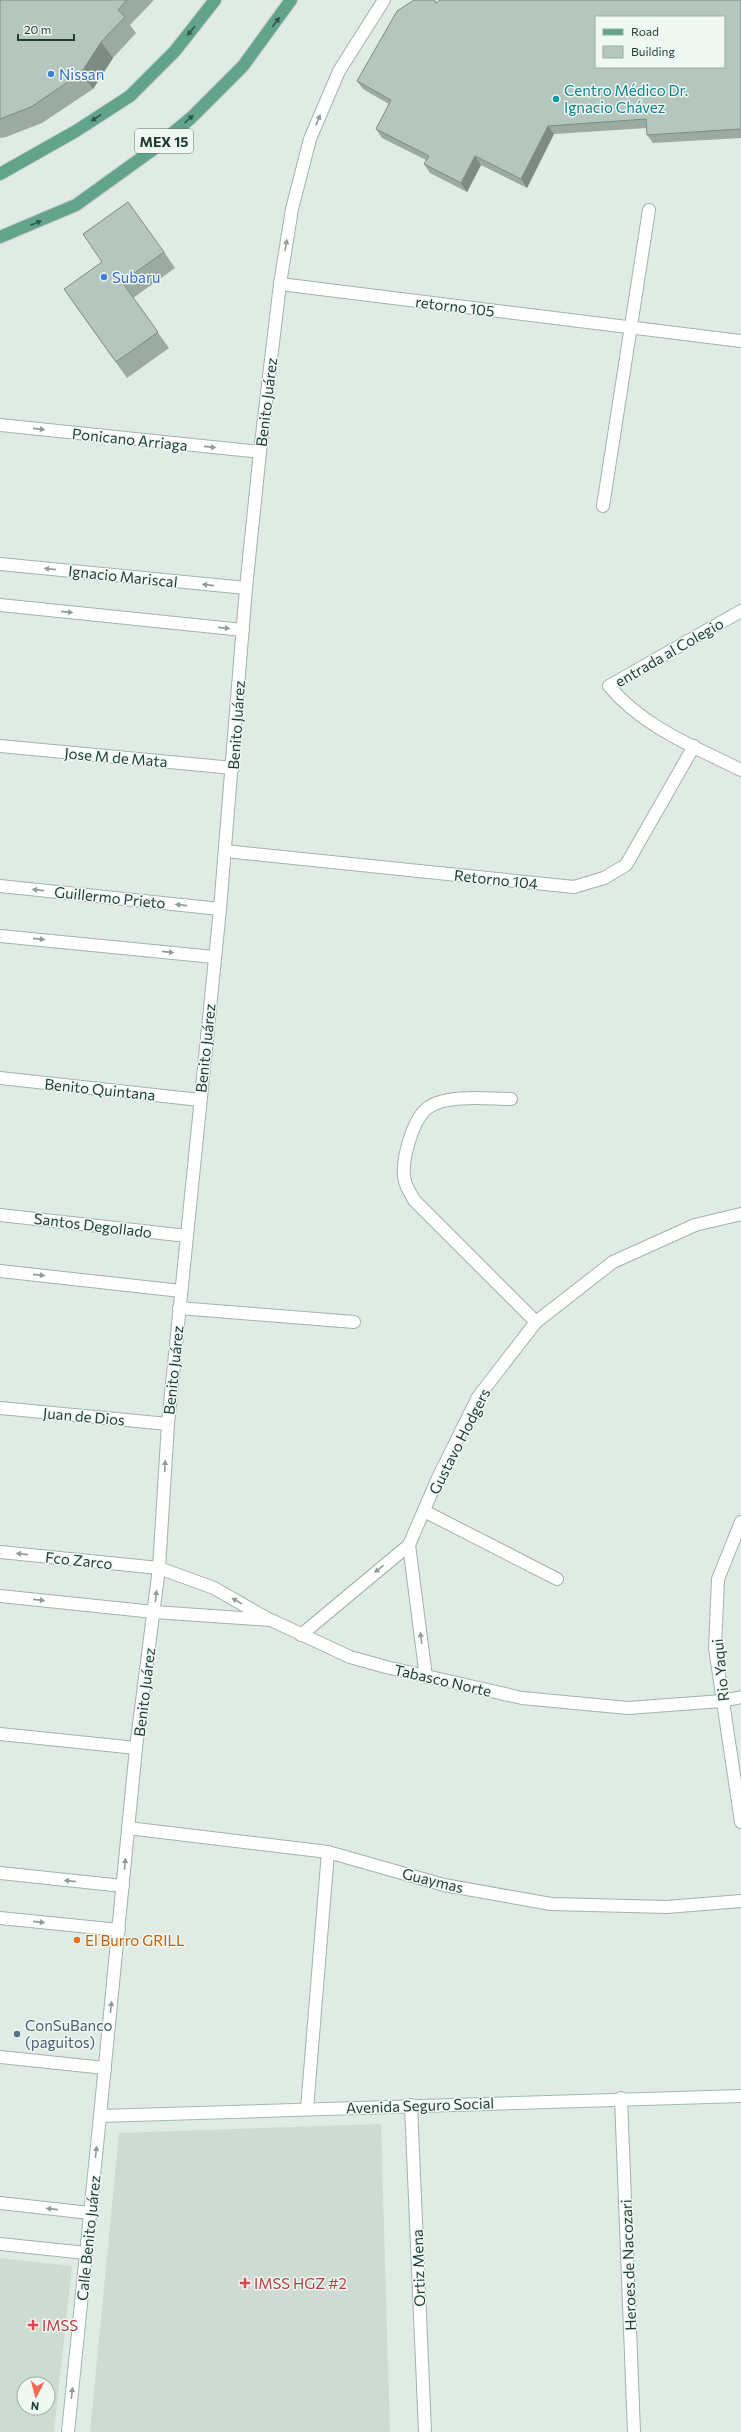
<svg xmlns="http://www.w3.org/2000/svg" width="741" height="2432" viewBox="0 0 741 2432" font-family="Commissioner,sans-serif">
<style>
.built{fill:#cddbd3;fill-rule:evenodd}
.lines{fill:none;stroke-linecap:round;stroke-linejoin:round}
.street-casing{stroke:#a2b3ab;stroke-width:14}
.secondary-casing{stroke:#9fbaae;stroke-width:14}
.primary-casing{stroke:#c0c8c5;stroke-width:14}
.street{stroke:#fff;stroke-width:12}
.secondary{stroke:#fff;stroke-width:12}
.primary{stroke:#61a38b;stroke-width:12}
.wall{fill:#9baaa3}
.shaded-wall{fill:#7e8b84}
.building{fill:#b4c6bd;stroke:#7e8b84;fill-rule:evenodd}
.oneway{fill:#305648}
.oneway2{fill:#8f9e98}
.shop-dot{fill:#3f7fe0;stroke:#eff8f3;stroke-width:1.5}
.culture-dot{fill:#0f9aa8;stroke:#eff8f3;stroke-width:1.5}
.food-dot{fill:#e8710a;stroke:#eff8f3;stroke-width:1.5}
.service-dot{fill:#5c6f8a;stroke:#eff8f3;stroke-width:1.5}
.health-dot{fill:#e0444e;stroke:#eff8f3;stroke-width:1.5}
.labels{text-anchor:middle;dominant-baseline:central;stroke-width:3;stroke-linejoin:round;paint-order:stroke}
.shield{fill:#eff8f3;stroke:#5d746b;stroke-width:1}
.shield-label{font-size:14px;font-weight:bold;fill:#1f3c31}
.shop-label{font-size:15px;fill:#366cbe;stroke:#eff8f3;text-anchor:start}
.culture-label{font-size:15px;fill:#0d838f;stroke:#eff8f3;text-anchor:start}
.street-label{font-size:15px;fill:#1f3c31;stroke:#eff8f3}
.food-label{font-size:15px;fill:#c56008;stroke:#eff8f3;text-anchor:start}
.service-label{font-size:15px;fill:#4e5e75;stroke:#eff8f3;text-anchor:start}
.health-label{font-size:15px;fill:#be3a42;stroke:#eff8f3;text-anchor:start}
</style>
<rect width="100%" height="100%" fill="#dfebe4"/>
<g class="built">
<path d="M 381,2124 L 390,2432 L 90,2432 L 119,2133 Z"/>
<path d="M 0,2258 L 72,2266 L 54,2432 L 0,2432 ZM 24,2384 L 48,2384 L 48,2408 L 24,2408 Z"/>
</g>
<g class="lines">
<defs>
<g id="street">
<path d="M 280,284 L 741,341"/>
<path d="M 0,425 L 260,452"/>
<path d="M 603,506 L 649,210"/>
<path d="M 0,564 L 246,588"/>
<path d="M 0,605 L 243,630"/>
<path d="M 741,611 L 609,686 C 643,727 695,747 741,770"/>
<path d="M 0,746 L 233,768"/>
<path d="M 225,851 L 574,887 L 604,878 L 626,865 L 694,746"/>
<path d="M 0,886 L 220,909"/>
<path d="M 0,936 L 214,957"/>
<path d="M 0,1078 L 200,1100"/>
<path d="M 511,1099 C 488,1099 449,1094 429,1107 C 413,1117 400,1163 405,1181 C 406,1187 411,1194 414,1200 L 536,1322"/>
<path d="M 0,1215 L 187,1236"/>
<path d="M 0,1271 L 181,1291"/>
<path d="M 179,1308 L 354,1322"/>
<path d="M 0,1408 L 168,1424"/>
<path d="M 424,1511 L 557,1579"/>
<path d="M 741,1522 L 718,1579 L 715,1648 L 741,1822"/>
<path d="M 409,1545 L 426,1677"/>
<path d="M 0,1552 L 159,1568 L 214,1588 L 268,1619"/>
<path d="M 0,1596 L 154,1612 L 271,1620 L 350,1657 L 386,1667 L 522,1698 L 628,1708 L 722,1701 L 741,1697"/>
<path d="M 301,1635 L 409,1545 L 437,1480 L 478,1397 L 536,1322 L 613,1262 L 695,1225 L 741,1214"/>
<path d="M 0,1734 L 136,1748"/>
<path d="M 128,1828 L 328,1852 L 444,1885 L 551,1904 L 667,1907 L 741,1901"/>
<path d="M 0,1873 L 123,1886"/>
<path d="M 0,1918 L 119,1930"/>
<path d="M 0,2057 L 105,2068"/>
<path d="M 621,2098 L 634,2432"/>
<path d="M 411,2105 L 425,2432"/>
<path d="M 307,2109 L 328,1852"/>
<path d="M 100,2116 L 136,1748 L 159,1568 L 168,1424 L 220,909 L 246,588 L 260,452 L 280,284 L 292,209 L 310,139 L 339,71 L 384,0"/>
<path d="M 0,2203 L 90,2213"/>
<path d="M 0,2244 L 86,2253"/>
</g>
<path id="secondary" d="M 68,2432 L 100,2116 L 741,2096"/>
<g id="primary">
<path d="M 0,174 L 76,131 L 130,96 L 175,51 L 215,0"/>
<path d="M 0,237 L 76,205 L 151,151 L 191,118 L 243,66 L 291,0"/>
</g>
</defs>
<use href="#street" class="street-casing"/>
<use href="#secondary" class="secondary-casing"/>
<use href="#primary" class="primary-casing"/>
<use href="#street" class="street"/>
<use href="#secondary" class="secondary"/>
<use href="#primary" class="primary"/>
</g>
<g class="wall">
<path d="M 0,0 L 154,0 L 130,25 L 136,33 L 113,58 L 93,89 L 42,123 L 6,137 L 0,138 Z"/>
<path d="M 414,0 L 435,0 L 436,2 L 741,0 L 741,138 L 653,143 L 647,135 L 647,128 L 554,134 L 527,188 L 481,165 L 467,192 L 430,173 L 424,164 L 426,160 L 382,138 L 376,129 L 389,104 L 363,89 L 357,81 Z"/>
<path d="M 164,252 L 175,268 L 133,298 L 169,348 L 127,378 L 75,305 Z"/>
</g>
<g class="shaded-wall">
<path d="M 101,42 L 113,58 L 93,89 L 81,73 Z"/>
<path d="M 548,126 L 554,134 L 527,188 L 521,179 Z"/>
<path d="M 475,156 L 481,165 L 467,192 L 461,183 Z"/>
</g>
<g class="building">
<path d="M 0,0 L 127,0 L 118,10 L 125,17 L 101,42 L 81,73 L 31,107 L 0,119 Z"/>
<path d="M 414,0 L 434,0 L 436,3 L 440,0 L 741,0 L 741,129 L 647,135 L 646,119 L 548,126 L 521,179 L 475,156 L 461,183 L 424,164 L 429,156 L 376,129 L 391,100 L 357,81 L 397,11 ZM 596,17 L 724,17 L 724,67 L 596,67 Z"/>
<path d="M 128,202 L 164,252 L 122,282 L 158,332 L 116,362 L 64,289 L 102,262 L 83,234 Z"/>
</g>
<defs><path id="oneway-solid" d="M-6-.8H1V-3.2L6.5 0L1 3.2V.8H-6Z"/></defs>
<g class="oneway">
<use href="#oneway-solid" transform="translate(276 22) rotate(-53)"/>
<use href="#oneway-solid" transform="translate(191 31) rotate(129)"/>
<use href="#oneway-solid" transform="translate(96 118) rotate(147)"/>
<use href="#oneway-solid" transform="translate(189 119) rotate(-42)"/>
<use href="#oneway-solid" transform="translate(36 223) rotate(-22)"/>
</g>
<g class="oneway2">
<use href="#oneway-solid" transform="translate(318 120) rotate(-67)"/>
<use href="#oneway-solid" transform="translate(286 245) rotate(-81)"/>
<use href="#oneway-solid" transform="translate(39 429) rotate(6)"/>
<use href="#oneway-solid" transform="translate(210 447) rotate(6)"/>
<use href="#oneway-solid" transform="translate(50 569) rotate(-174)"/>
<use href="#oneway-solid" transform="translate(208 585) rotate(-174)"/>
<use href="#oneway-solid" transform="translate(67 612) rotate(6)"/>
<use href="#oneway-solid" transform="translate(224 628) rotate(6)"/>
<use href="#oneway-solid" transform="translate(38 890) rotate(-174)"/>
<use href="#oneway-solid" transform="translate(181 905) rotate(-174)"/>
<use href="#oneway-solid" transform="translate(39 939) rotate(6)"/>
<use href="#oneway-solid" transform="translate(168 952) rotate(6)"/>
<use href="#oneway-solid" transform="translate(39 1275) rotate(6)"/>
<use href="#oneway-solid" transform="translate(165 1466) rotate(-86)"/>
<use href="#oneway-solid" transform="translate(22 1554) rotate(-174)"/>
<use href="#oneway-solid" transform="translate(379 1569) rotate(141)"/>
<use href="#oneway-solid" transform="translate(156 1596) rotate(-84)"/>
<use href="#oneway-solid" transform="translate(39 1600) rotate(6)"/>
<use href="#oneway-solid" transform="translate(237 1601) rotate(-150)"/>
<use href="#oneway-solid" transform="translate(421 1638) rotate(-97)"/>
<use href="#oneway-solid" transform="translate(125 1864) rotate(-85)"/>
<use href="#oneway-solid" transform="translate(70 1881) rotate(-174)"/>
<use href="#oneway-solid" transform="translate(39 1922) rotate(6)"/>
<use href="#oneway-solid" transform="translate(111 2007) rotate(-84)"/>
<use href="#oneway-solid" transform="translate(96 2152) rotate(-84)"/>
<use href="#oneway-solid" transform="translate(52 2209) rotate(-174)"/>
<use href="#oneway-solid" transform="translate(72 2393) rotate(-84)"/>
</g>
<g class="shop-dot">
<circle cx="51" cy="74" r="4"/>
<circle cx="104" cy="277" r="4"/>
</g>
<circle class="culture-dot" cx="556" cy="99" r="4"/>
<circle class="food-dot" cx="77" cy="1940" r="4"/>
<circle class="service-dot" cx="17" cy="2034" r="4"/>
<g class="health-dot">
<path d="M243 2277h4v4h4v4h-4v4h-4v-4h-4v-4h4z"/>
<path d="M31 2319h4v4h4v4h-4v4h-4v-4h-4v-4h4z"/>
</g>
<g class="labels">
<rect class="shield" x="135" y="129" width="58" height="24" rx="3"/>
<g class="shield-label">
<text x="164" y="141">MEX 15</text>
</g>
<g class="shop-label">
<text x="59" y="74">Nissan</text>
<text x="112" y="277">Subaru</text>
</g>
<g class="culture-label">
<text x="564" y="90">Centro Médico Dr.<tspan x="564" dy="17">Ignacio Chávez</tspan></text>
</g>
<g class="street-label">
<text transform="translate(455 306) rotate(7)">retorno 105</text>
<text transform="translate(266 402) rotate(-83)">Benito Juárez</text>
<text transform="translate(130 439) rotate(6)">Ponicano Arriaga</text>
<text transform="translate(123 576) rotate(6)">Ignacio Mariscal</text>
<text transform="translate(669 652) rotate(-30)">entrada al Colegio</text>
<text transform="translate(236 725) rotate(-86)">Benito Juárez</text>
<text transform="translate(116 757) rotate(5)">Jose M de Mata</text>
<text transform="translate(496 879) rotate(6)">Retorno 104</text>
<text transform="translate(110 897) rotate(6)">Guillermo Prieto</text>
<text transform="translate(205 1048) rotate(-84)">Benito Juárez</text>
<text transform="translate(100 1089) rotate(6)">Benito Quintana</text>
<text transform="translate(93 1225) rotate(7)">Santos Degollado</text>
<text transform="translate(173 1370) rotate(-84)">Benito Juárez</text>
<text transform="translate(84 1416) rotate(5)">Juan de Dios</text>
<text transform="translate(459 1441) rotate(-63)">Gustavo Hodgers</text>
<text transform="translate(79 1560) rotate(6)">Fco Zarco</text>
<text transform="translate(720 1670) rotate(-96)">Rio Yaqui</text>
<text transform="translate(443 1680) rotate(13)">Tabasco Norte</text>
<text transform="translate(144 1692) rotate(-83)">Benito Juárez</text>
<text transform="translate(433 1880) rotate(14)">Guaymas</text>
<text transform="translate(420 2105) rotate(-2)">Avenida Seguro Social</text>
<text transform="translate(88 2238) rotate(-84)">Calle Benito Juárez</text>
<text transform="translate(628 2265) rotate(-92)">Heroes de Nacozari</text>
<text transform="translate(418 2268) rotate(-92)">Ortiz Mena</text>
</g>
<g class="food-label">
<text x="85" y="1940">El Burro GRILL</text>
</g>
<g class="service-label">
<text x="25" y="2025">ConSuBanco<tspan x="25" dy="17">(paguitos)</tspan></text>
</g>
<g class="health-label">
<text x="254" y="2283">IMSS HGZ #2</text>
<text x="42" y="2325">IMSS</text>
</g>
</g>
<rect x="595" y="16" width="130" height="52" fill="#eff8f3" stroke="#9cada5"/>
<rect x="603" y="29" width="20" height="6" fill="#61a38b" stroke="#9cada5"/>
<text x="631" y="36" font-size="12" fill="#1f3c31">Road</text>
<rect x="603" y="46" width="20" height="12" fill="#b4c6bd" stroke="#9cada5"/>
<text x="631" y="56" font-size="12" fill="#1f3c31">Building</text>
<g transform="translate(36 2396) rotate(186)"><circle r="19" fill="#eff8f3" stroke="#9cada5"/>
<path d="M0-3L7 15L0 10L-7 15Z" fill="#f9674e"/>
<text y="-6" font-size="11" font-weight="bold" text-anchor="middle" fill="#1f3c31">N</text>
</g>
<path d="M18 34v6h56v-6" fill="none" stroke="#1f3c31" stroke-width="2"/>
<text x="24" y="34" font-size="12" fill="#1f3c31" stroke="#eff8f3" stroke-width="3" paint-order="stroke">20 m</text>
</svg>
